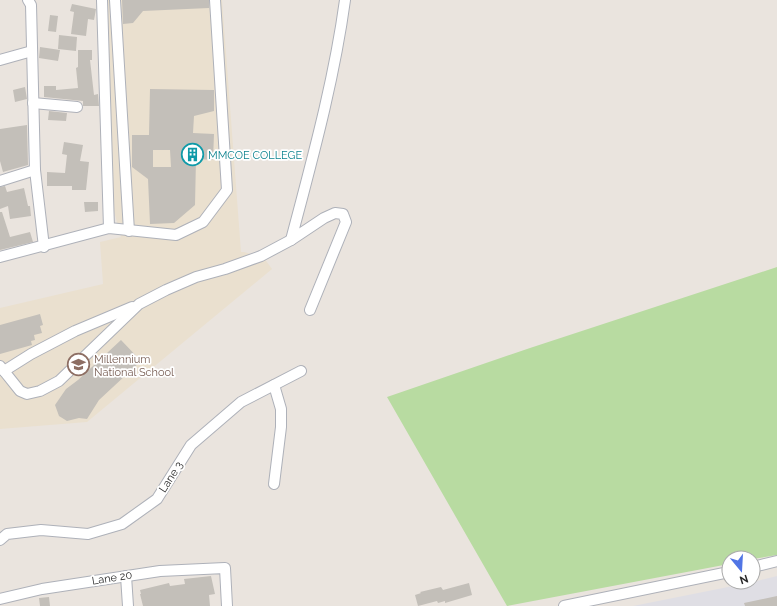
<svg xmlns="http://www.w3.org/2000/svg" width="777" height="606" viewBox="0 0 777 606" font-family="Raleway,sans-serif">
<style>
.industrial{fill:#dfdee4}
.education{fill:#eae0cf}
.green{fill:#b8dba1}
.building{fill:#c3bfb9;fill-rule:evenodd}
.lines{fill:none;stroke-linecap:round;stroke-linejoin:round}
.minor-casing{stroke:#aeb1b9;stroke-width:12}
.minor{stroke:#fff;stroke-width:10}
.labels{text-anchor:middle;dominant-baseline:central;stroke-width:3.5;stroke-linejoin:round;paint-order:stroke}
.culture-label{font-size:11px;fill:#0d838f;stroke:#fff;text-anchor:start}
.education-label{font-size:11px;fill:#785e54;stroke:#fff;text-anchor:start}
.street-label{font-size:11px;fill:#2a2a2a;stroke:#fff}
</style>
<rect width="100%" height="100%" fill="#eae4de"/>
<path class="industrial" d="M 777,576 L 777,606 L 633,606 L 753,582 Z"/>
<path class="education" d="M 106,0 L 222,0 L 241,252 L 244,252 L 264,258 L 272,269 L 87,422 L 0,429 L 0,308 L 103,284 L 100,242 L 121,237 L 114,211 Z"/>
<path class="green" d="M 777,267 L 777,555 L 753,559 L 753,558 L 729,558 L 729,564 L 507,606 L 387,397 L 530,348 Z"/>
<g class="building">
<path d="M 122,0 L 209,0 L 209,8 L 143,11 L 133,23 L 123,24 Z"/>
<path d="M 72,4 L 96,9 L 94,20 L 88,19 L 86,36 L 71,34 L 74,12 L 70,11 Z"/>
<path d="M 50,15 L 58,16 L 56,32 L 48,31 Z"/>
<path d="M 59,35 L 77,37 L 76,51 L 58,49 Z"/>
<path d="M 40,47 L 60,50 L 58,61 L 39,58 Z"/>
<path d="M 78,50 L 92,50 L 92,60 L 90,60 L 94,95 L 98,94 L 99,106 L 83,106 L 83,101 L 44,97 L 44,86 L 56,86 L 56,90 L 78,88 L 76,68 L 78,67 Z"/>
<path d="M 25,87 L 27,99 L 15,102 L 13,90 Z"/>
<path d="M 150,89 L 214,90 L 214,111 L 194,116 L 193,133 L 214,134 L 213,160 L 196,159 L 195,205 L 174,223 L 150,224 L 148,179 L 132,167 L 132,135 L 149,135 ZM 153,150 L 170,150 L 171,167 L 153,167 Z"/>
<path d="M 49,111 L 67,113 L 66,121 L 48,120 Z"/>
<path d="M 27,125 L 28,165 L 3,172 L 0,161 L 0,129 Z"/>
<path d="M 64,142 L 83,145 L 80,161 L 89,162 L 86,190 L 72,190 L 72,186 L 47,186 L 47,172 L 65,173 L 67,155 L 62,154 Z"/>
<path d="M 5,186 L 7,192 L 24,188 L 28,206 L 30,206 L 31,216 L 10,219 L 8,206 L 0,209 L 0,187 Z"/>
<path d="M 84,202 L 98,202 L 98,211 L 85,212 Z"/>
<path d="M 0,212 L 2,212 L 10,237 L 30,232 L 33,242 L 0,250 Z"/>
<path d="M 40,314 L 43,325 L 40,326 L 42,333 L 34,335 L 35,340 L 31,341 L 32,345 L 0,354 L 0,325 Z"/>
<path d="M 121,340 L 141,361 L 99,400 L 87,419 L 79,418 L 67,421 L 59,416 L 55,405 L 66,389 L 78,380 Z"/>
<path d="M 211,576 L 215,594 L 209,595 L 210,606 L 143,606 L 140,594 L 141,594 L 140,590 L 169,583 L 170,586 L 185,584 L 184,579 Z"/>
<path d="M 469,583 L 472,595 L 445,603 L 445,601 L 438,603 L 437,601 L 418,606 L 415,595 L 421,593 L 420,592 L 441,587 L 443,590 Z"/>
<path d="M 777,596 L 777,606 L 745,606 L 744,603 Z"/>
<path d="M 49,597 L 50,606 L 40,606 L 39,598 Z"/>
</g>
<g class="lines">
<defs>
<g id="minor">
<path d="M 28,0 L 31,5 L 35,170 L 44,247"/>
<path d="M 102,0 L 109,228"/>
<path d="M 115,0 L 129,231"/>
<path d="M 0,60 L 32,51"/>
<path d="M 33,103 L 77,107"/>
<path d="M 0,181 L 35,170"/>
<path d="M 0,257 L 109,228 L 176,235 L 203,222 L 227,190 L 215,0"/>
<path d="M 310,310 L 346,222 L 343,214 L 335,213 L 324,218 L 291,240 C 312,160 334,81 345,0"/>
<path d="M 0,366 L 20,391 L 27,394 L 40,391 L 59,381 L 139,304 L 166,290 L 196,277 L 225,269 L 261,256 L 291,240"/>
<path d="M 4,371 L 31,354 L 75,331 L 132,307"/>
<path d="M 274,484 L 281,427 L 281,409 L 274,385"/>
<path d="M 0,540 L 7,534 L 41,530 L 88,534 L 122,524 L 157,499 L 191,445 L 241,402 L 301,371"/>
<path d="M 753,567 L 777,561"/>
<path d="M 126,576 L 128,606"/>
<path d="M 0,599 L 42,589 L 160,571 L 225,568 L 227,606"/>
<path d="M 564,606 L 729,572"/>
</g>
</defs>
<use href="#minor" class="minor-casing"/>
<use href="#minor" class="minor"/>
</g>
<defs>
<symbol id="building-ring" viewBox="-11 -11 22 22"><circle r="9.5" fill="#fff" stroke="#0f9aa8" stroke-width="1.5"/><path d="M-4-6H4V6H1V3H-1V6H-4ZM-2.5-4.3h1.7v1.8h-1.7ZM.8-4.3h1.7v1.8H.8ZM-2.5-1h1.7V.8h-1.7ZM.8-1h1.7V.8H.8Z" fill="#0f9aa8"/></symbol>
<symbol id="school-ring" viewBox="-11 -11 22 22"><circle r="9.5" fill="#fff" stroke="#8d6e63" stroke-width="1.5"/><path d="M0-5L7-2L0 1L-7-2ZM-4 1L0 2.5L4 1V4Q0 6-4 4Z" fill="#8d6e63"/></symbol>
</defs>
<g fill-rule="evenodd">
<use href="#building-ring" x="180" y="142" width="25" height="25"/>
<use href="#school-ring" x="66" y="352" width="25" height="25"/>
</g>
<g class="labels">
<g class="culture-label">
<text x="208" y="155">MMCOE COLLEGE</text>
</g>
<g class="education-label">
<text x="94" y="359">Millennium<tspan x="94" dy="13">National School</tspan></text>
</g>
<g class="street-label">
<text transform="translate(171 477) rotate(-57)">Lane 3</text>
<text transform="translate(112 578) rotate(-9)">Lane 20</text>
</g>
</g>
<g transform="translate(741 570) rotate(162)"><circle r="19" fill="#ffffff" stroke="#aaaaaa"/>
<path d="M0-3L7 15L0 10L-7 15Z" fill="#5175e5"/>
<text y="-6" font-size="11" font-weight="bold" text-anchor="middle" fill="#2a2a2a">N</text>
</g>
</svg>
